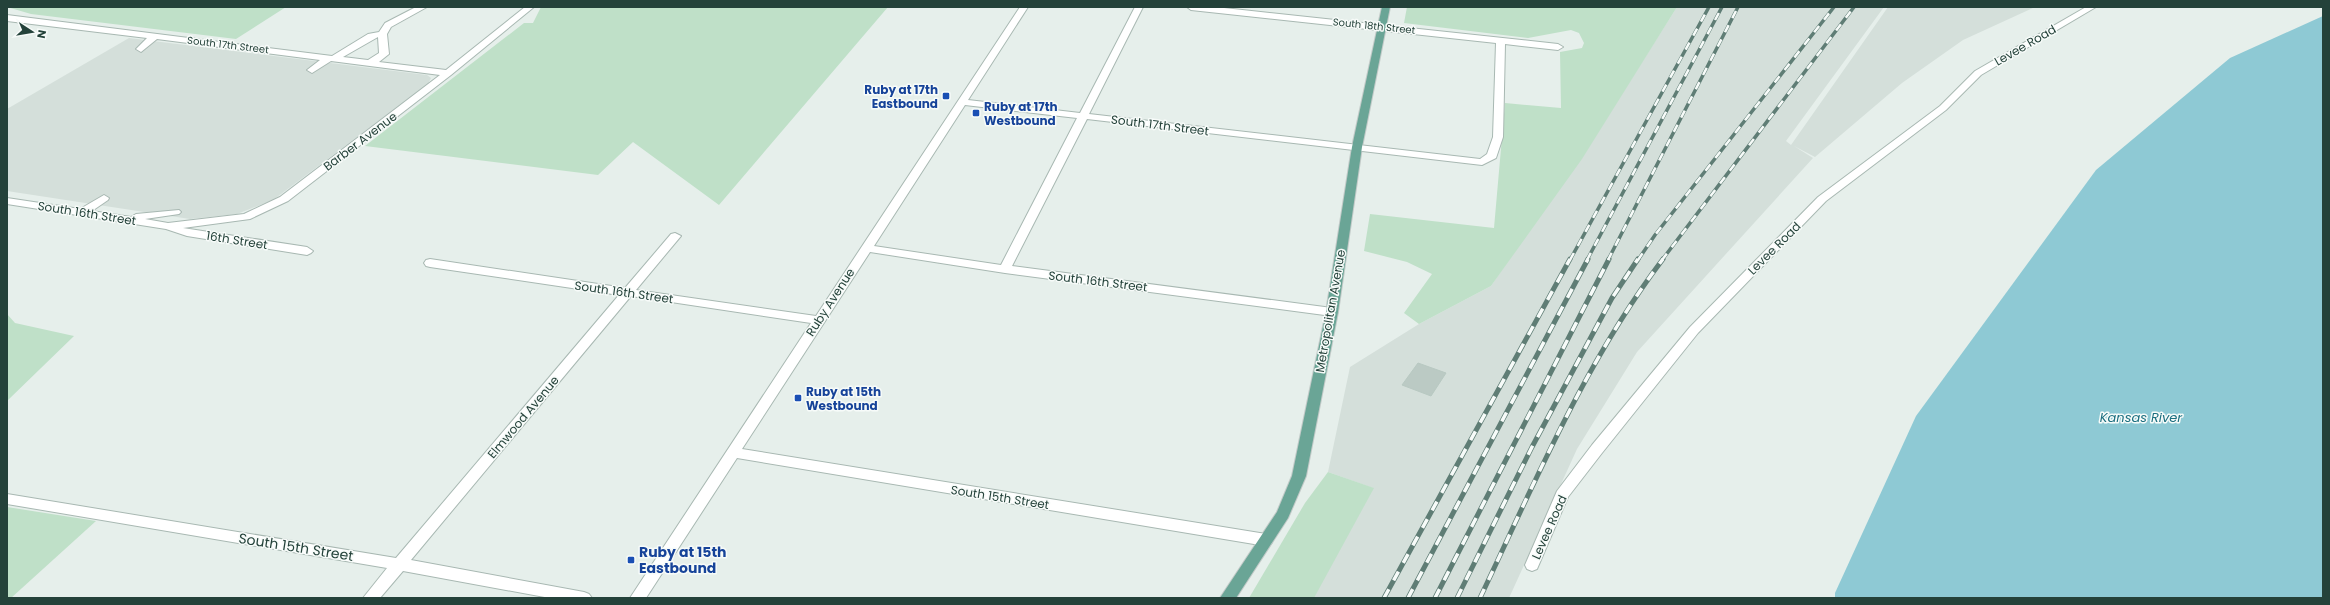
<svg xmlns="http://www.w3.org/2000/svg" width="2330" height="605" viewBox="0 0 2330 605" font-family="Poppins,sans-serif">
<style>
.built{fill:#d4dfda}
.green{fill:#bfe0c8}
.water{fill:#8ec9d4}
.building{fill:#bbcac4;stroke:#b8c9c2}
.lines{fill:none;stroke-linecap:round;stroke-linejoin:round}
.minor-casing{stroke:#a8b8b2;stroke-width:2}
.major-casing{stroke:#c2cac8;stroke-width:2}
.minor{fill:#fff;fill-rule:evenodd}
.major{fill:#6aa596;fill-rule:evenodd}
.rail-far1-casing{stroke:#5f7d75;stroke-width:3.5}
.rail-casing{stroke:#5f7d75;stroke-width:5}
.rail-far1{stroke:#f7fbf9;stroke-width:2.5;stroke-dasharray:8;stroke-linecap:butt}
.rail{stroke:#f7fbf9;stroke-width:3.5;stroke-dasharray:10;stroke-linecap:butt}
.transit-dot{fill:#1a4fb4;stroke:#f7fbf9;stroke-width:1.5}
.labels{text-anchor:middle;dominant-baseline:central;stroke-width:3;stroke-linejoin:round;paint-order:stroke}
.far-street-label{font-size:10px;fill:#24423a;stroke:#f7fbf9}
.street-label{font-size:12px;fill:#24423a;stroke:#f7fbf9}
.transit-label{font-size:12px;font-weight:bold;fill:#164399;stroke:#f7fbf9;text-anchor:start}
.water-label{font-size:13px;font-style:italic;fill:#1c6f80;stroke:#f7fbf9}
.near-street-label{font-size:14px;fill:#24423a;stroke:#f7fbf9}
.near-transit-label{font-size:14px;font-weight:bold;fill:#164399;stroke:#f7fbf9;text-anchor:start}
</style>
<rect width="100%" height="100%" fill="#e6efeb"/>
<g class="built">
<path d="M 1677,7 L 1884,7 L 1786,141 L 1791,145 L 1888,7 L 2035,7 L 1963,40 L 1902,83 L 1815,157 L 1794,146 L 1813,158 L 1637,352 L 1577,449 L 1509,598 L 1312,598 L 1373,488 L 1328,472 L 1350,367 L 1419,324 L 1491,286 L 1623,92 Z"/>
<path d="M 129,38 L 427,75 L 431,78 L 428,84 L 273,200 L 237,214 L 190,219 L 7,191 L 7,109 Z"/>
</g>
<g class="green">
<path d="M 7,7 L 286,7 L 236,39 L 31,14 Z"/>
<path d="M 541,7 L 888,7 L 719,205 L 633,142 L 598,175 L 365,146 L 524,23 L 533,23 Z"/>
<path d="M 1407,7 L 1677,7 L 1582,159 L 1491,286 L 1419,324 L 1404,313 L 1432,274 L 1407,262 L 1364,251 L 1370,214 L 1494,228 L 1505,103 L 1561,108 L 1560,52 L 1582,48 L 1584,43 L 1579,33 L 1571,30 L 1528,38 L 1404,23 Z"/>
<path d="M 7,314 L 15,323 L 74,336 L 7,401 Z"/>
<path d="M 1328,472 L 1374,488 L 1314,598 L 1249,598 L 1305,503 Z"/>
<path d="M 7,507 L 96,521 L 11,598 L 7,598 Z"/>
</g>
<path class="water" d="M 2323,16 L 2323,598 L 1835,598 L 1835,593 L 1916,416 L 2096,170 L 2230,58 Z"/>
<path class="building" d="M 1418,363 L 1446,373 L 1431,396 L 1402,385 Z"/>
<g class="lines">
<defs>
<g id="minor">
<path d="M 416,7 L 427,7 L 391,27 L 387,34 L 389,54 L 379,62 L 446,70 L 525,7 L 534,7 L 451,75 L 288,201 L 250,219 L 183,228 L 307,247 L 313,251 L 311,253 L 307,255 L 187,236 L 166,229 L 7,204 L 7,198 L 80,209 L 104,195 L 109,198 L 108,200 L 92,211 L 131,217 L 136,214 L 179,210 L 181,212 L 179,214 L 145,219 L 168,223 L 244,214 L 280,197 L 440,75 L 331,61 L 312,73 L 307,70 L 320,60 L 157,39 L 141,52 L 136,49 L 147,38 L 7,21 L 7,15 L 332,56 L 368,34 L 379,32 L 385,23 ZM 378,37 L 379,53 L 368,60 L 343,57 Z"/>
<path d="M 1020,7 L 1028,7 L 968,100 L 1080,113 L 1135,7 L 1143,7 L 1089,114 L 1480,159 L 1487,154 L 1493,137 L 1496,43 L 1191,10 L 1187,7 L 1215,7 L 1558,44 L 1563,47 L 1558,50 L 1505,44 L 1503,137 L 1496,158 L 1482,165 L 1087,119 L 1012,266 L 1332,308 L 1338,312 L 1336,315 L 1332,316 L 1005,273 L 870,252 L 742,449 L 1266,534 L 1271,536 L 1273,540 L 1271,544 L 1266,546 L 737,458 L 646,598 L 630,598 L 811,323 L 631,296 L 411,560 L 584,592 L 589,594 L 592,598 L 550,598 L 403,571 L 380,598 L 363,598 L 387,568 L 7,504 L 7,494 L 396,558 L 619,295 L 430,267 L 426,266 L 424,263 L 426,260 L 430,259 L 625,288 L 671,234 L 675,233 L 681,236 L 636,290 L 816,316 ZM 965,105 L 1077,118 L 1001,265 L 874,246 Z"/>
<path d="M 2086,7 L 2096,7 L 1981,75 L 1946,110 L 1826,201 L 1698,333 L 1602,453 L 1568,497 L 1537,569 L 1532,571 L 1527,569 L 1525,565 L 1557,491 L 1592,445 L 1690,327 L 1818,197 L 1940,106 L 1975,71 Z"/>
</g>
<path id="major" d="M 1382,7 L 1390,7 L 1362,147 L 1338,312 L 1306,476 L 1288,518 L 1236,598 L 1220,598 L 1277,512 L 1292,476 L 1326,312 L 1352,147 Z"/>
</defs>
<use href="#minor" class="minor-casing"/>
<use href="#major" class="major-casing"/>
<use href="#minor" class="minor"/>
<use href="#major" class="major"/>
<defs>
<g id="rail-far1">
<path d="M 1570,260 L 1709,7"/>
<path d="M 1587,260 L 1722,7"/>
<path d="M 1608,260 L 1738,7"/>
<path d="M 1638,260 L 1655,235 L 1834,7"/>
<path d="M 1662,260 L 1854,7"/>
</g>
<g id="rail">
<path d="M 1384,598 L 1570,259"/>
<path d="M 1408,598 L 1588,259"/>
<path d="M 1435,598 L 1609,259"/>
<path d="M 1457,598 L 1532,447 L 1612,298 L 1638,259"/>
<path d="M 1480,598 C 1535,482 1585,362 1663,259"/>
</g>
</defs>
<use href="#rail-far1" class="rail-far1-casing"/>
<use href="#rail" class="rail-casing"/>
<use href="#rail-far1" class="rail-far1"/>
<use href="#rail" class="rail"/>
</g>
<g class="transit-dot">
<rect x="942" y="92" width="8" height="8" rx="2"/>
<rect x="972" y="109" width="8" height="8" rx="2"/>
<rect x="794" y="394" width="8" height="8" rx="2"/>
<rect x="627" y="556" width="8" height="8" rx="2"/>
</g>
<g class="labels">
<g class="far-street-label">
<text transform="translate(1374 26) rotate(6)">South 18th Street</text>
<text transform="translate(228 45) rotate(7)">South 17th Street</text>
</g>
<g class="street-label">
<text transform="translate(2025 45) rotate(-30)">Levee Road</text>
<text transform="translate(1160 125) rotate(7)">South 17th Street</text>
<text transform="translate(360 141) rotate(-37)">Barber Avenue</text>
<text transform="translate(87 213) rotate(9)">South 16th Street</text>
<text transform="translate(237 240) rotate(9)">16th Street</text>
<text transform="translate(1774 248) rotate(-45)">Levee Road</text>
<text transform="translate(1098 281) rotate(7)">South 16th Street</text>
<text transform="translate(624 292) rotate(8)">South 16th Street</text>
<text transform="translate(830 302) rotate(-57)">Ruby Avenue</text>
<text transform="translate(1330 311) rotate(-80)">Metropolitan Avenue</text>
<text transform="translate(523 417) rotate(-50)">Elmwood Avenue</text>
<text transform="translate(1000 497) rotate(9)">South 15th Street</text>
<text transform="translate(1549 527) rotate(-66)">Levee Road</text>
</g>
<g class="transit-label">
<text x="938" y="89" text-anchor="end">Ruby at 17th<tspan x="938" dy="14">Eastbound</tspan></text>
<text x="984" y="106">Ruby at 17th<tspan x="984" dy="14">Westbound</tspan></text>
<text x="806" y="391">Ruby at 15th<tspan x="806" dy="14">Westbound</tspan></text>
</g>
<g class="water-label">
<text x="2141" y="417">Kansas River</text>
</g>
<g class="near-street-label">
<text transform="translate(296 547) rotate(9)">South 15th Street</text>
</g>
<g class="near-transit-label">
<text x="639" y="552">Ruby at 15th<tspan x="639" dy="16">Eastbound</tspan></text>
</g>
</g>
<rect width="2330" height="605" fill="none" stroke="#24423a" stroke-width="16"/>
<g transform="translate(32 32) rotate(102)" stroke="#f7fbf9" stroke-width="3" paint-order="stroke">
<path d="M0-3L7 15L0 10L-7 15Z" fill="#24423a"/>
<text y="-6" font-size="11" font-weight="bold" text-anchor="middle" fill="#24423a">N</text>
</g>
</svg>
